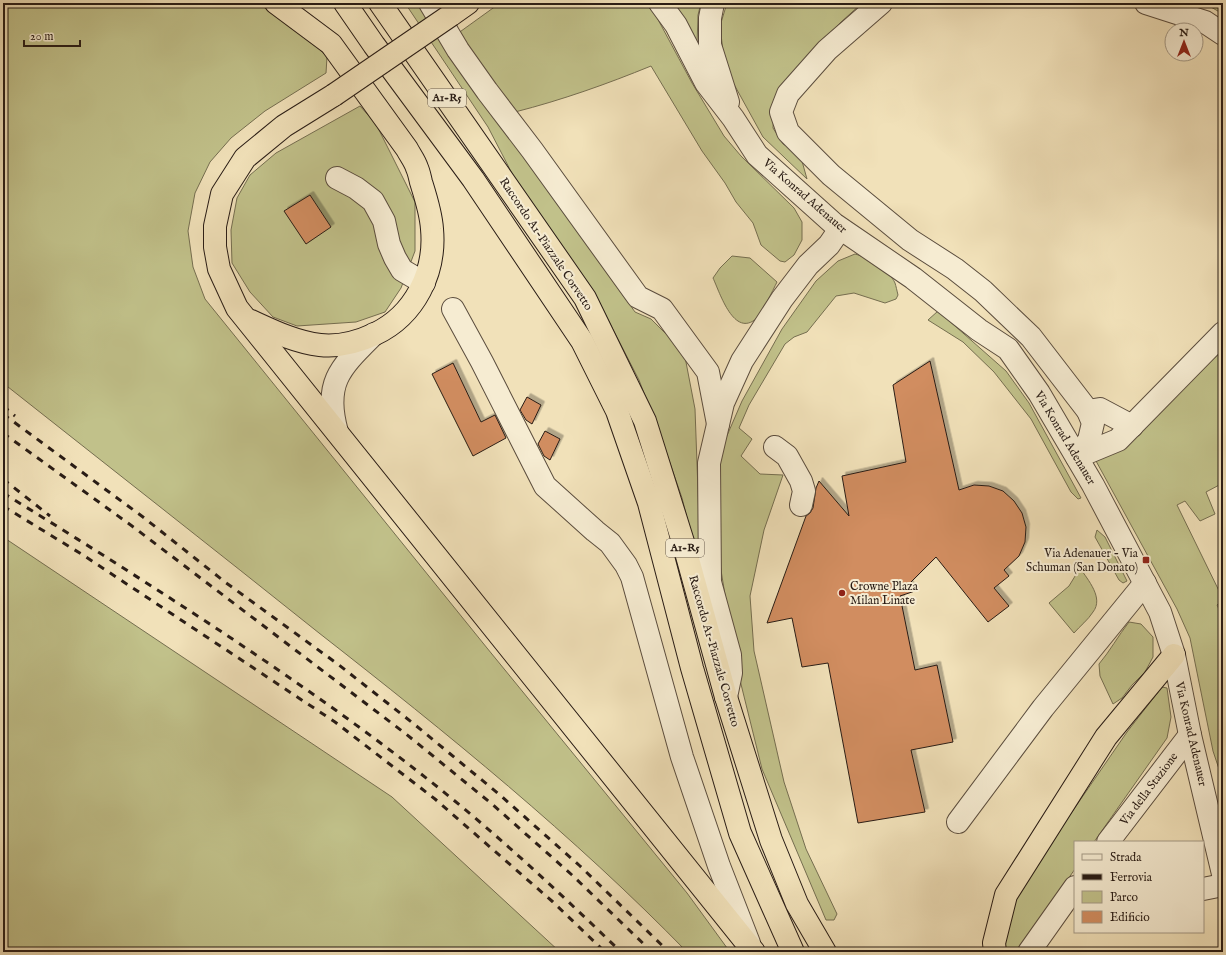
<svg xmlns="http://www.w3.org/2000/svg" width="1226" height="955" viewBox="0 0 1226 955" font-family="'IM FELL English',serif">
<style>
.green{fill:#c1c18a;stroke:#756e50}
.building{fill:#d18d60;stroke:#291c15;filter:url(#shadow)}
.lines{fill:none;stroke-linecap:round;stroke-linejoin:round}
.minor-casing{stroke:#5b4d3e;stroke-width:24}
.highway-casing{stroke:#291c15;stroke-width:24}
.minor{stroke:#f6ecd2;stroke-width:22}
.highway{stroke:#f1e1b9;stroke-width:22}
.rail{stroke:#291c15;stroke-width:3;stroke-dasharray:7 7;stroke-linecap:butt}
.highway-bridge-casing{stroke:#291c15;stroke-width:24;stroke-linecap:butt}
.highway-bridge{stroke:#f1e1b9;stroke-width:22}
.poi-dot{fill:#8f2418;stroke:#f6ecd2;stroke-width:1.5}
.labels{text-anchor:middle;dominant-baseline:central;stroke-width:4;stroke-linejoin:round;paint-order:stroke}
.shield{fill:#f6ecd2;stroke:#665a4e;stroke-width:1}
.shield-label{font-size:11px;font-weight:bold;fill:#291c15}
.street-label{font-size:12px;fill:#291c15;stroke:#f6ecd2}
.poi-label{font-size:12px;fill:#291c15;stroke:#f6ecd2;text-anchor:end}
</style>
<defs>
<filter id="shadow"><feDropShadow dx="3.5" dy="-3.5" stdDeviation="0" flood-color="#0004"/></filter>
</defs>
<rect width="100%" height="100%" fill="#f1e1b9"/>
<filter id="stains"><feTurbulence type="fractalNoise" baseFrequency=".005" numOctaves="4"/><feColorMatrix values="0 0 0 0 .2 0 0 0 0 .09 0 0 0 0 .02 0 0 0 .5 -.17"/></filter>
<radialGradient id="worn" r=".72"><stop offset=".6" stop-color="#630" stop-opacity="0"/><stop offset="1" stop-color="#630" stop-opacity=".3"/></radialGradient>
<g class="green">
<path d="M 3,3 L 258,3 L 312,42 L 327,57 L 326,73 L 265,111 L 231,138 L 210,162 L 195,193 L 188,231 L 193,267 L 205,299 L 487,648 L 687,893 L 730,952 L 687,952 C 574,836 447,733 319,633 C 214,549 108,466 3,383 Z"/>
<path d="M 405,3 L 419,3 L 445,46 L 635,312 L 651,319 L 671,339 L 685,357 L 695,409 L 700,546 L 694,546 L 682,498 L 663,443 L 639,380 L 605,314 L 516,181 L 488,127 Z"/>
<path d="M 500,3 L 644,3 L 654,12 L 692,83 L 724,136 L 741,156 L 794,208 L 802,222 L 802,240 L 794,255 L 785,262 L 780,261 L 761,245 L 753,223 L 736,202 L 725,183 L 702,151 L 651,66 C 607,84 562,100 515,112 L 457,34 Z"/>
<path d="M 674,3 L 701,3 L 698,15 L 697,45 L 686,28 Z"/>
<path d="M 727,3 L 862,3 L 840,23 L 781,90 L 774,112 L 773,128 L 783,144 L 800,154 L 807,179 L 763,137 L 725,68 L 720,26 Z"/>
<path d="M 1204,3 L 1223,3 L 1223,14 Z"/>
<path d="M 360,106 L 376,124 L 415,202 L 415,251 L 401,288 L 385,312 L 356,322 L 297,326 L 273,317 L 250,292 L 232,263 L 231,230 L 237,198 L 250,175 L 276,153 Z"/>
<path d="M 855,254 C 867,257 890,271 895,283 C 896,286 897,291 898,295 L 896,299 L 885,303 L 854,293 L 836,296 L 807,332 L 794,337 L 785,344 L 749,405 L 739,428 L 752,439 L 741,456 L 760,474 L 783,475 L 764,530 L 750,596 L 754,651 L 784,782 L 806,849 L 837,914 L 834,920 L 826,920 L 762,769 L 736,664 L 717,545 L 716,461 L 742,401 L 782,329 L 816,281 L 838,261 Z"/>
<path d="M 732,256 L 750,258 L 777,282 C 773,290 762,313 757,318 C 734,339 720,293 713,278 L 720,268 Z"/>
<path d="M 938,311 L 1006,371 L 1029,403 L 1081,498 L 1078,499 L 1071,492 L 1031,419 L 994,372 L 963,342 L 928,320 Z"/>
<path d="M 1223,350 L 1223,483 L 1206,492 L 1215,514 L 1200,521 L 1185,501 L 1177,505 L 1223,599 L 1217,605 L 1223,617 L 1223,775 L 1220,772 L 1213,751 L 1190,638 L 1177,609 L 1096,461 L 1106,450 L 1184,385 Z"/>
<path d="M 1097,530 L 1105,537 L 1127,581 L 1123,583 L 1119,580 L 1095,537 Z"/>
<path d="M 3,537 L 392,797 L 560,952 L 3,952 Z"/>
<path d="M 1080,568 C 1088,580 1104,598 1093,612 C 1088,620 1080,626 1074,633 L 1049,603 L 1069,586 Z"/>
<path d="M 1129,622 L 1141,624 L 1153,637 L 1153,657 L 1145,672 L 1132,685 L 1122,698 L 1113,704 L 1100,676 L 1099,664 C 1110,651 1118,636 1129,622 Z"/>
<path d="M 1162,687 L 1167,688 L 1171,717 L 1167,738 L 1094,842 L 1075,842 L 1075,869 L 1017,952 L 1002,952 L 1012,899 L 1127,732 Z"/>
</g>
<g class="building">
<path d="M 310,195 L 331,227 L 306,244 L 284,211 Z"/>
<path d="M 930,361 L 959,490 L 974,485 L 989,486 L 1003,491 L 1014,501 L 1022,513 L 1026,527 L 1025,542 L 1019,556 L 1004,570 L 1009,576 L 994,588 L 1009,606 L 988,622 L 936,557 L 909,584 L 915,591 L 900,596 L 915,670 L 937,665 L 953,742 L 911,750 L 925,812 L 858,823 L 828,663 L 802,667 L 792,618 L 767,623 L 806,516 L 810,513 L 813,508 L 816,488 L 819,481 L 849,516 L 842,476 L 906,462 L 893,385 Z"/>
<path d="M 453,363 L 481,422 L 495,415 L 506,438 L 473,456 L 432,374 Z"/>
<path d="M 527,397 L 541,405 L 532,424 L 526,420 L 520,410 Z"/>
<path d="M 545,431 L 560,439 L 550,460 L 544,456 L 538,444 Z"/>
</g>
<g class="lines">
<defs>
<g id="minor">
<path d="M 430,3 L 458,50 L 487,91 L 532,150 L 638,297 L 662,309 L 708,372 L 718,424"/>
<path d="M 660,3 L 676,25 L 706,83 L 733,118 L 757,155 L 834,224 L 913,278 L 979,330 L 1008,349 L 1039,393 L 1093,485 L 1160,612 L 1174,655 L 1190,735 L 1223,874"/>
<path d="M 713,3 L 710,18 L 710,45 L 728,102"/>
<path d="M 881,3 L 827,50 L 788,94 L 781,112 L 788,132 L 831,175 L 910,240 L 955,269 L 983,291 L 1031,337 L 1088,411 L 1093,423 L 1089,440 L 1077,457"/>
<path d="M 1146,3 L 1205,22 L 1223,34"/>
<path d="M 337,178 L 356,188 L 373,201 L 384,221 L 389,244 L 395,258 L 402,270 L 424,283"/>
<path d="M 453,309 L 482,362 L 545,486 L 595,531 L 610,543 L 626,565 L 632,577 L 682,757 L 719,866 L 749,943"/>
<path d="M 1088,411 L 1100,409 L 1132,426"/>
<path d="M 337,432 C 323,382 341,367 374,334"/>
<path d="M 775,447 L 787,456 L 801,481 L 804,491 L 801,505"/>
<path d="M 1077,457 L 1118,440 L 1223,333"/>
<path d="M 726,697 L 731,673 L 730,655 L 710,582 L 709,463 L 723,403 L 742,361 L 782,299 L 808,265 L 829,245 L 840,229"/>
<path d="M 958,822 L 1043,708 L 1145,583"/>
<path d="M 1108,842 L 1190,735"/>
<path d="M 1203,889 L 1223,885"/>
<path d="M 1029,952 L 1075,887"/>
</g>
<g id="highway">
<path d="M 345,3 L 374,45 L 473,179 L 582,341 L 617,411 L 649,503 L 692,668 L 740,833 L 793,952"/>
<path d="M 380,3 L 585,298 L 645,421 L 684,545 L 726,697 L 771,840 L 797,904 L 825,952"/>
<path d="M 451,15 L 468,3"/>
<path d="M 334,95 L 284,126 L 245,158 L 222,194 L 215,226 L 215,247 L 219,269 L 237,308 L 754,952"/>
<path d="M 251,321 C 273,331 295,342 320,345 C 339,347 358,342 375,334 C 415,315 436,272 432,229 C 431,213 426,198 421,182 C 420,178 419,172 417,168 C 415,161 410,155 407,149 L 331,44 L 276,3"/>
<path d="M 995,952 L 994,943 L 1006,895 L 1106,737 L 1174,655"/>
</g>
</defs>
<use href="#minor" class="minor-casing"/>
<use href="#highway" class="highway-casing"/>
<use href="#minor" class="minor"/>
<use href="#highway" class="highway"/>
<g class="rail">
<path d="M 3,406 L 15,416"/>
<path d="M 3,414 L 143,517 L 225,582 L 339,665 L 414,724 L 500,795 L 580,866 L 669,952"/>
<path d="M 3,433 L 132,526 L 406,734 L 492,804 L 572,875 L 652,952"/>
<path d="M 3,479 L 50,516"/>
<path d="M 3,493 C 67,532 130,572 193,613 C 274,666 354,721 430,781 C 497,834 560,893 621,952"/>
<path d="M 3,506 L 83,555 L 335,722 L 435,799 L 553,902 L 605,952"/>
</g>
<defs>
<path id="highway-bridge" d="M 334,95 L 451,15"/>
</defs>
<use href="#highway-bridge" class="highway-bridge-casing"/>
<use href="#highway-bridge" class="highway-bridge"/>
</g>
<g class="poi-dot">
<rect x="1142" y="556" width="8" height="8" rx="2"/>
<circle cx="842" cy="593" r="4"/>
</g>
<g class="labels">
<g class="shield">
<rect x="428" y="89" width="38" height="18" rx="3"/>
<rect x="666" y="539" width="38" height="18" rx="3"/>
</g>
<g class="shield-label">
<text x="447" y="98">A1-R5</text>
<text x="685" y="548">A1-R5</text>
</g>
<g class="street-label">
<text transform="translate(805 196) rotate(41)">Via Konrad Adenauer</text>
<text transform="translate(546 244) rotate(56)">Raccordo A1-Piazzale Corvetto</text>
<text transform="translate(1065 438) rotate(59)">Via Konrad Adenauer</text>
<text transform="translate(714 651) rotate(74)">Raccordo A1-Piazzale Corvetto</text>
<text transform="translate(1191 734) rotate(77)">Via Konrad Adenauer</text>
<text transform="translate(1149 789) rotate(-53)">Via della Stazione</text>
</g>
<g class="poi-label">
<text x="1138" y="553">Via Adenauer - Via<tspan x="1138" dy="14">Schuman (San Donato)</tspan></text>
<text x="850" y="586" text-anchor="start">Crowne Plaza<tspan x="850" dy="14">Milan Linate</tspan></text>
</g>
</g>
<rect width="1226" height="955" fill="none" stroke="#f1e1b9" stroke-width="16"/>
<rect x="4" y="4" width="1218" height="947" fill="none" stroke="#291c15" stroke-width="2"/>
<rect x="8" y="8" width="1210" height="939" fill="none" stroke="#291c15"/>
<rect x="1074" y="841" width="130" height="92" fill="#f6ecd2" stroke="#a49986"/>
<rect x="1082" y="854" width="20" height="6" fill="#f6ecd2" stroke="#a49986"/>
<text x="1110" y="861" font-size="12" fill="#291c15">Strada</text>
<rect x="1082" y="874" width="20" height="6" fill="#291c15" stroke="#a49986"/>
<text x="1110" y="881" font-size="12" fill="#291c15">Ferrovia</text>
<rect x="1082" y="891" width="20" height="12" fill="#c1c18a" stroke="#a49986"/>
<text x="1110" y="901" font-size="12" fill="#291c15">Parco</text>
<rect x="1082" y="911" width="20" height="12" fill="#d18d60" stroke="#a49986"/>
<text x="1110" y="921" font-size="12" fill="#291c15">Edificio</text>
<g transform="translate(1184 42)"><circle r="19" fill="#f6ecd2" stroke="#a49986"/>
<path d="M0-3L7 15L0 10L-7 15Z" fill="#8f2418"/>
<text y="-6" font-size="11" font-weight="bold" text-anchor="middle" fill="#291c15">N</text>
</g>
<path d="M24 40v6h56v-6" fill="none" stroke="#291c15" stroke-width="2"/>
<text x="30" y="40" font-size="12" fill="#291c15" stroke="#f6ecd2" stroke-width="3" paint-order="stroke">20 m</text>
<rect width="100%" height="100%" filter="url(#stains)"/>
<rect width="100%" height="100%" fill="url(#worn)"/>
</svg>
